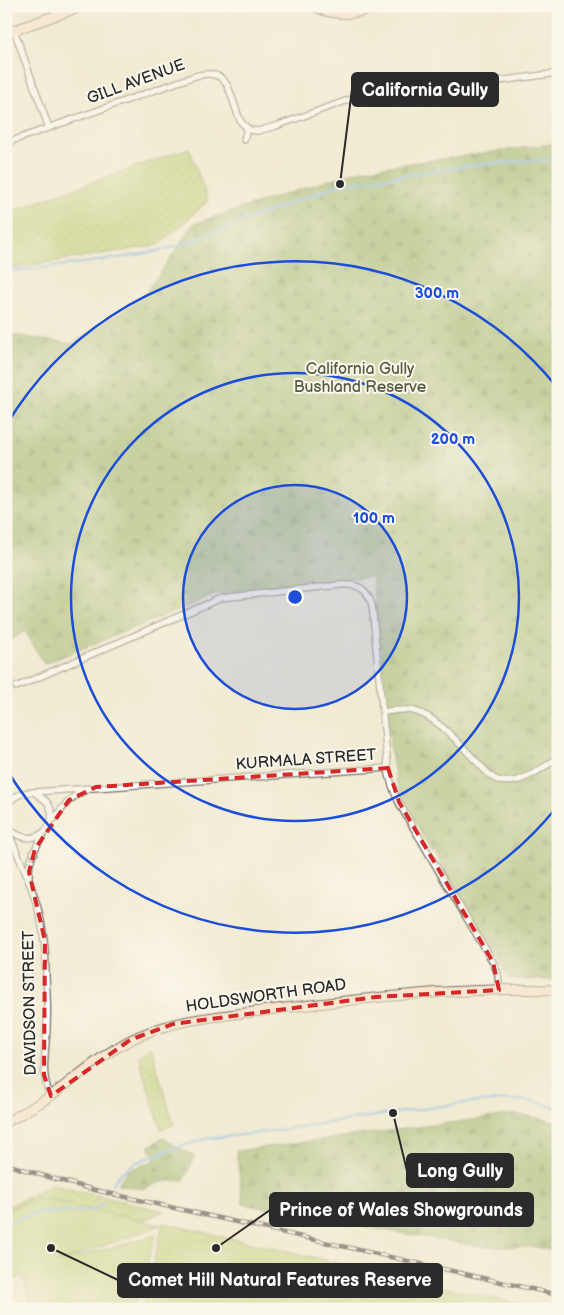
<svg xmlns="http://www.w3.org/2000/svg" width="564" height="1315" font-family="'Balsamiq Sans',sans-serif">
<style>
.grass{fill:url(#grass-dots);stroke:#737d4e}
.forest{fill:url(#forest-firs);stroke:#606e48}
.park{fill:#bbcf72;stroke:#737d4e}
.lines{fill:none;stroke-linecap:round;stroke-linejoin:round}
.stream{stroke:#77b4ea;stroke-width:2.5}
.street-casing{stroke:#716e66;stroke-width:8}
.secondary-casing{stroke:#716e66;stroke-width:11}
.street{stroke:#fff;stroke-width:5.5}
.secondary{stroke:#fce5cf;stroke-width:9}
.rail-casing{stroke:#2b2b2b;stroke-width:4.5}
.rail{stroke:#fbf7ec;stroke-width:2.5;stroke-dasharray:8;stroke-linecap:butt}
.oneway{stroke:#a0a0a0}
.marked{fill:none;stroke:#d62828;stroke-width:4;stroke-dasharray:10 6;stroke-linejoin:round}
.ring{fill:none;stroke:#1d4ed8;stroke-width:2.5}
.labels{text-anchor:middle;dominant-baseline:central;stroke-width:4;stroke-linejoin:round;paint-order:stroke}
.street-label{font-size:16px;fill:#2b2b2b;stroke:#fbf7ec}
.park-label{font-size:16px;fill:#565c40;stroke:#fbf7ec}
.centre{fill:#1d4ed8;stroke:#fbf7ec;stroke-width:2.5}
.ring-label{font-size:15px;text-anchor:middle;font-weight:bold;fill:#1d4ed8;stroke:#fbf7ec;stroke-width:4;stroke-linejoin:round;paint-order:stroke}
.leader{fill:none;stroke:#2b2b2b;stroke-width:2}
.callout-dot{fill:#2b2b2b;stroke:#fbf7ec;stroke-width:2}
.callout{fill:#2b2b2b;stroke:#2b2b2b;stroke-width:2}
.callout-label{font-size:18px;text-anchor:middle;font-weight:bold;fill:#fff}
</style>
<defs>
<pattern id="grass-dots" width="8" height="8" patternUnits="userSpaceOnUse" patternTransform="scale(1.25)"><rect width="8" height="8" fill="#bbcf72"/><path d="M2 2h.1M6 6h.1" fill="none" stroke="#a1b263" stroke-width="1.8" stroke-linecap="round"/></pattern>
<pattern id="forest-firs" width="22" height="20" patternUnits="userSpaceOnUse" patternTransform="scale(1.25)"><rect width="22" height="20" fill="#94b264"/><path d="M5 1l3.5 6h-7zM16 11l3.5 6h-7z" fill="#799153"/></pattern>
</defs>
<rect width="100%" height="100%" fill="#fbf7ec"/>
<filter id="ink" filterUnits="userSpaceOnUse"><feTurbulence type="fractalNoise" baseFrequency=".02" numOctaves="2"/><feDisplacementMap in="SourceGraphic" scale="10" xChannelSelector="R" yChannelSelector="G"/><feConvolveMatrix kernelMatrix="1 2 1 2 8 2 1 2 1" color-interpolation-filters="sRGB"/></filter>
<filter id="wash" filterUnits="userSpaceOnUse"><feTurbulence type="fractalNoise" baseFrequency=".0096" numOctaves="4" result="noise"/><feDisplacementMap in="SourceGraphic" scale="20" xChannelSelector="R" yChannelSelector="G"/><feGaussianBlur stdDeviation="1.12" result="paint"/><feColorMatrix in="noise" values="0 0 0 0 0 0 0 0 0 0 0 0 0 0 0 0 0 1.4 0 .05"/><feComposite in="paint" operator="in"/></filter>
<g filter="url(#wash)">
<rect width="100%" height="100%" fill="#f2ebd3"/>
<g class="grass">
<polygon points="189,148 208,201 159,245 6,269 6,213"/>
<polygon points="150,1046 174,1125 161,1129 138,1056"/>
<polygon points="53,1185 164,1211 146,1219 121,1227 6,1218 6,1207"/>
</g>
<g class="forest">
<path d="M558 143V980L509 979 507 977 498 957 434 851H431L403 800C389 766 389 727 385 691 382 652 377 614 372 576L218 594 44 664 25 631 6 643V334L72 344 142 298 175 252 193 224 360 170Z"/>
<polygon points="516,1114 558,1122 558,1252 535,1247 484,1247 376,1229 243,1204 236,1151"/>
<polygon points="163,1138 195,1157 184,1180 160,1182 144,1189 117,1185 127,1171 155,1160 149,1146"/>
</g>
<g class="park">
<polygon points="37,1197 161,1225 56,1263 156,1235 133,1309 34,1309 22,1276 6,1284 6,1211"/>
<polygon points="163,1223 540,1309 142,1309"/>
</g>
<g class="lines">
<g class="stream">
<path d="M6 272C65 265 125 260 182 245L340 184 483 164 558 159"/>
<polyline points="112,1184 121,1173 135,1163 165,1151 205,1139 251,1134 464,1103 511,1100 533,1101 558,1108"/>
<polyline points="6,1224 20,1217 38,1213 88,1211 98,1208 103,1203"/>
</g>
</g>
</g>
<g filter="url(#ink)">
<g class="lines">
<g class="street-casing">
<g id="street">
<polyline points="14,30 49,128"/>
<polyline points="244,140 247,128"/>
<path d="M6 143 192 77C232 64 228 95 241 122L244 125 250 130 258 131 276 126 365 94 468 85 558 73"/>
<polyline points="6,654 8,653"/>
<path d="M16 687 221 598 340 585C358 584 366 587 372 605L388 768C392 796 407 817 421 840 444 881 469 921 493 962L498 974 499 990"/>
<path d="M383 712C393 711 404 708 414 711 437 716 462 747 478 763 484 769 489 775 495 779 501 782 508 782 514 781 526 780 547 765 558 758"/>
<polyline points="34,792 388,768"/>
<path d="M6 809C11 796 21 792 34 792 38 795 43 798 47 802 63 824 34 853 8 828"/>
<path d="M51 822C62 809 70 796 86 790"/>
<path d="M6 827C19 858 34 888 41 921 45 940 46 959 46 978 47 993 48 1009 47 1024 47 1046 39 1077 51 1096"/>
<path d="M29 876C28 860 36 848 43 834"/>
</g>
</g>
<g class="secondary-casing">
<g id="secondary">
<path d="M313 6C336 17 354 15 378 6"/>
<polyline points="6,33 83,6"/>
<path d="M6 1122C22 1114 37 1105 52 1095 80 1075 107 1050 139 1036 179 1018 225 1016 268 1010 365 998 459 987 558 990"/>
</g>
</g>
<use href="#street" class="street"/>
<use href="#secondary" class="secondary"/>
<g class="rail-casing">
<polyline id="rail" points="6,1164 41,1175 95,1190 558,1295"/>
</g>
<use href="#rail" class="rail"/>
</g>
<defs><path id="oneway-chevron" d="M-2-3.5L2.5 0L-2 3.5" fill="none" stroke-width="1.6" stroke-linecap="round" stroke-linejoin="round" transform="scale(1.25)"/></defs>
<use class="oneway" href="#oneway-chevron" transform="translate(33 855) rotate(111)"/>
</g>
<path d="M0 0H564V1315H0ZM388 768 399 802 493 962 499 990 376 997 173 1024 130 1040 51 1096 44 1075 45 941 29 872 35 849 69 800 96 787Z" fill="#f2ebd3" fill-opacity=".55" fill-rule="evenodd"/>
<path class="marked" d="M388 768 399 802 493 962 499 990 376 997 173 1024 130 1040 51 1096 44 1075 45 941 29 872 35 849 69 800 96 787Z"/>
<circle cx="295" cy="597" r="112" fill="#1d4ed8" fill-opacity=".12"/>
<g class="ring">
<circle cx="295" cy="597" r="112"/>
<circle cx="295" cy="597" r="224"/>
<path d="M556 808A336 336 0 0 1 7 770M7 424A336 336 0 0 1 556 386"/>
</g>
<g class="labels">
<g class="street-label">
<text transform="translate(136 82) rotate(-20)">GILL AVENUE</text>
<text transform="translate(306 760) rotate(-4)">KURMALA STREET</text>
<text transform="translate(266 996) rotate(-8)">HOLDSWORTH ROAD</text>
<text transform="translate(30 1003) rotate(-91)">DAVIDSON STREET</text>
</g>
<g class="park-label">
<text x="360" y="369">California Gully<tspan x="360" dy="18">Bushland Reserve</tspan></text>
</g>
</g>
<circle cx="295" cy="597" r="8" class="centre"/>
<g class="ring-label">
<text x="437" y="298">300 m</text>
<text x="453" y="444">200 m</text>
<text x="374" y="523">100 m</text>
</g>
<path class="leader" d="M340 184L352 89M393 1113L407 1171M216 1248L270 1210M51 1248L118 1280"/>
<g class="callout-dot">
<circle cx="340" cy="184" r="5"/>
<circle cx="393" cy="1113" r="5"/>
<circle cx="216" cy="1248" r="5"/>
<circle cx="51" cy="1248" r="5"/>
</g>
<g class="callout">
<rect x="352" y="73" width="146" height="33" rx="5"/>
<rect x="407" y="1154" width="106" height="33" rx="5"/>
<rect x="270" y="1193" width="263" height="33" rx="5"/>
<rect x="118" y="1264" width="324" height="33" rx="5"/>
</g>
<g class="callout-label">
<text x="425" y="96">California Gully</text>
<text x="460" y="1177">Long Gully</text>
<text x="401" y="1216">Prince of Wales Showgrounds</text>
<text x="280" y="1286">Comet Hill Natural Features Reserve</text>
</g>
<rect width="564" height="1315" fill="none" stroke="#fbf7ec" stroke-width="25"/>
</svg>
